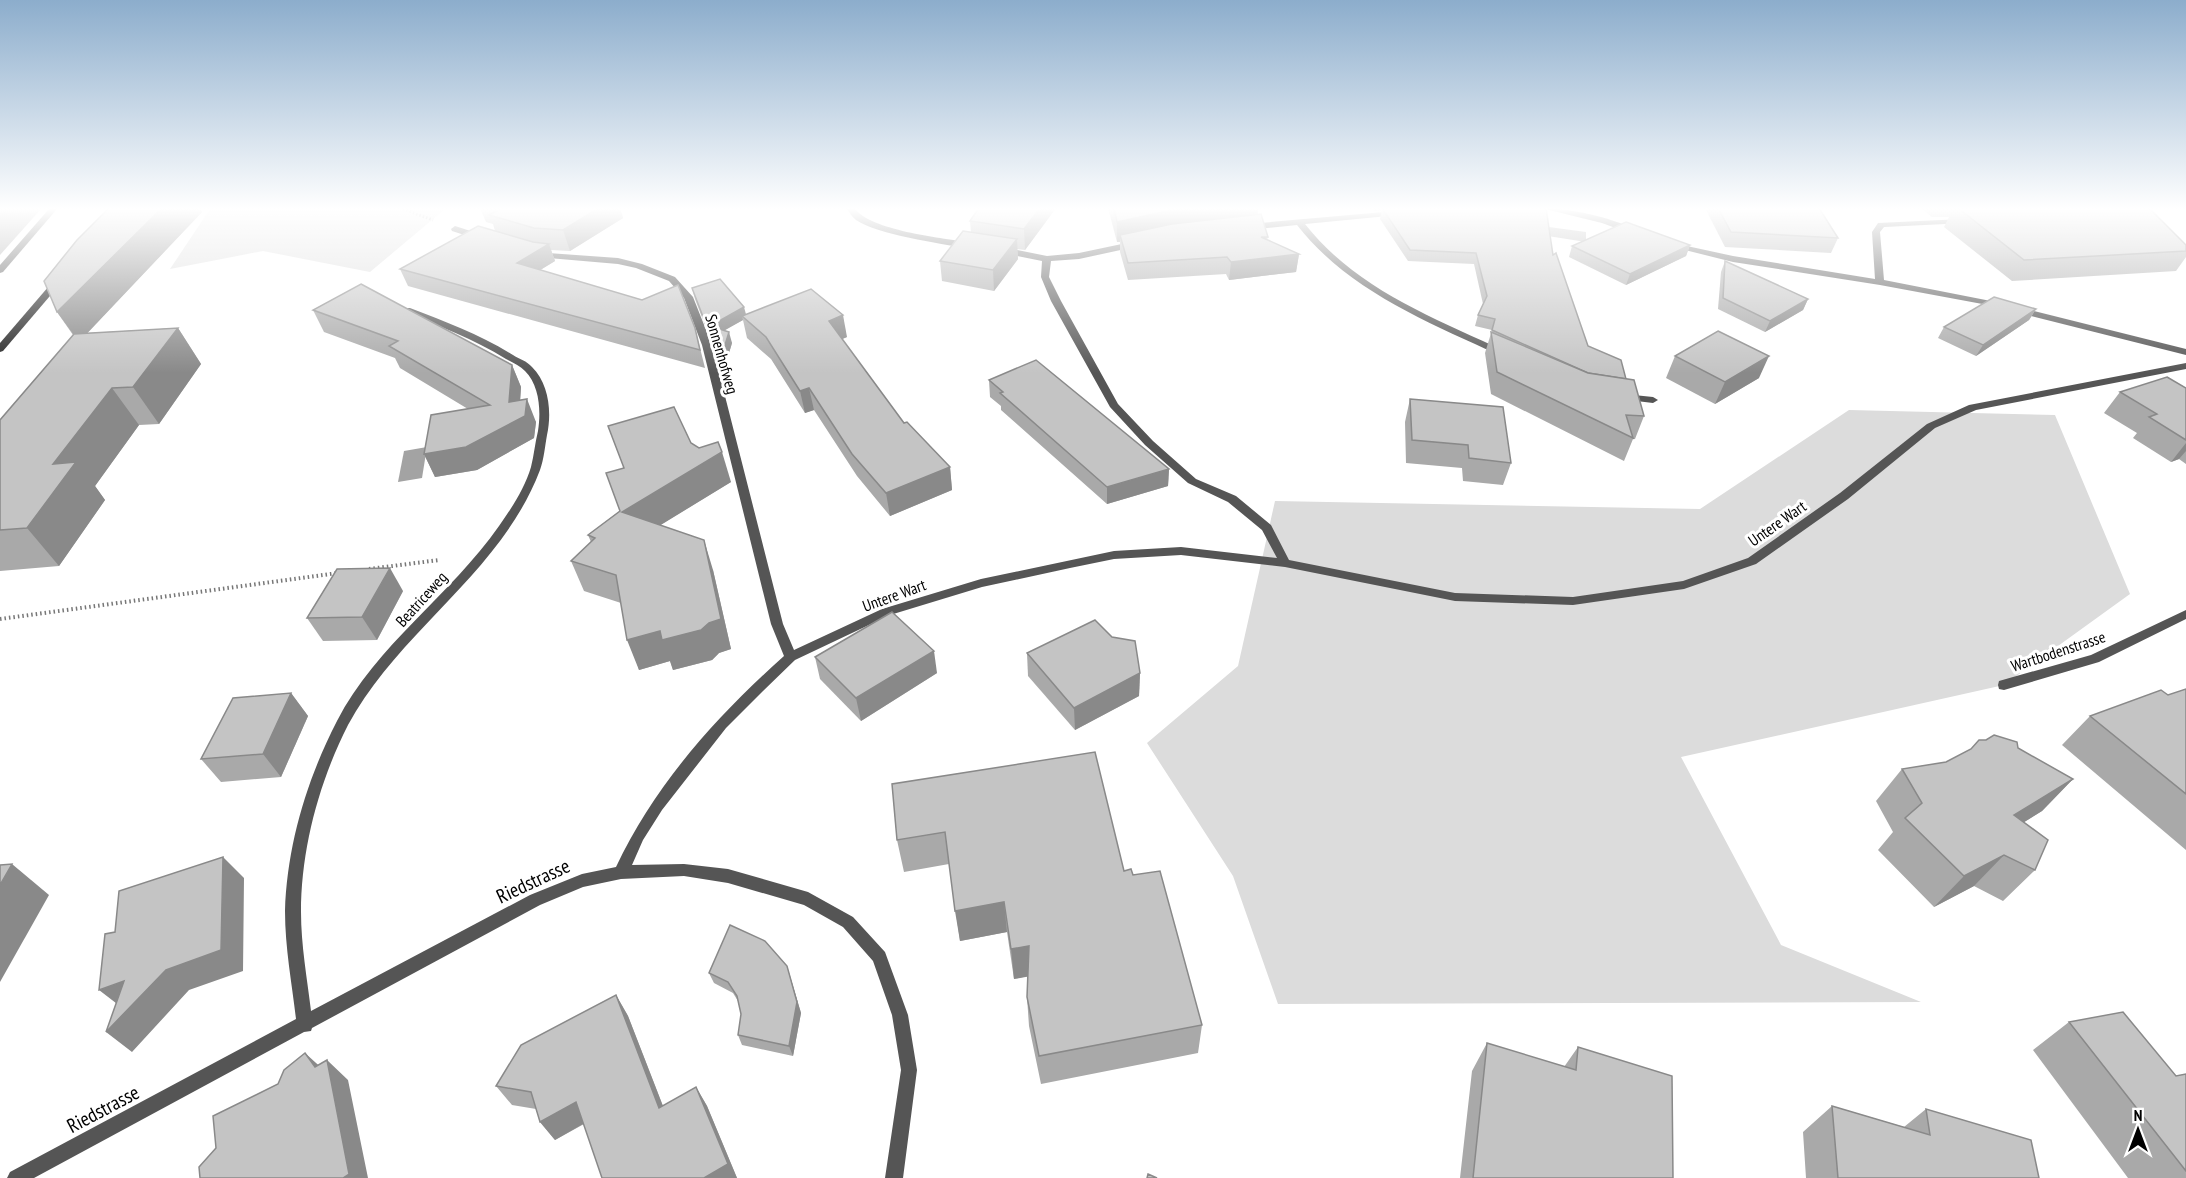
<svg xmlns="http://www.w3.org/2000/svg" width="2186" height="1178" font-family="'PT Sans Narrow',sans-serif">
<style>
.green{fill:#dcdcdc}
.water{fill:#a3a3a3}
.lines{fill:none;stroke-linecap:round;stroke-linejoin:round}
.path-far1{stroke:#777;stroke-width:3;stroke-dasharray:1.5 2;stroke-linecap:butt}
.path{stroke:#777;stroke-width:4;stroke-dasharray:1.5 3;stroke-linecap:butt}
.pedestrian{fill:#555;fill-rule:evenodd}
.minor{fill:#555;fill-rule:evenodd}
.secondary{fill:#222;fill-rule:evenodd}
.wall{fill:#a9a9a9}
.shaded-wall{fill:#898989}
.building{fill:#c4c4c4;stroke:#898989;stroke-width:1.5}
.labels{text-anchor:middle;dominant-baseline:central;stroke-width:6;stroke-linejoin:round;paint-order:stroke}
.street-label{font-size:16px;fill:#000;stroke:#fff}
.near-street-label{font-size:20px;fill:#000;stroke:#fff}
</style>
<rect width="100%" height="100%" fill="#fff"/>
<g class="green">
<polygon points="210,209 445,209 370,272 263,251 170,269"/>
<polygon points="1849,410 2055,415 2130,594 2004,685 1681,757 1781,945 1921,1002 1278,1004 1233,876 1147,743 1238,666 1275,501 1700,509"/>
</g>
<g class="water">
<polygon points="0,209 41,209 0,255"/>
<polygon points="1549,227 1586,232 1586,242 1548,236"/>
<polygon points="427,447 422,478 398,482 404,451"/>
</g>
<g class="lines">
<polyline class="path-far1" points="403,209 433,220"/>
<g class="path">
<polyline points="369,569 439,560"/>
<polyline points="0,619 338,573"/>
</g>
<polygon class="pedestrian" points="49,209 57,209 3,272 0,273 0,265"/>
<g class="minor">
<path d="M847 209H855C871 230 940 238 967 242L971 245 967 248C941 244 876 234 856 220 852 217 850 213 847 209Z"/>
<path d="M1545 209C1566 207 1619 219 1636 231L1632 234 1602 223Z"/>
<path d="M1395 211 1399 213 1398 215 1305 224C1355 288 1433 318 1505 351V355H1499C1425 321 1348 290 1297 225L1248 230 1244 227 1248 224Z"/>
<polygon points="1962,219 1966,221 1965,223 1884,227 1880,232 1884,280 2001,303 2004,304 2004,308 1880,285 1733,262 1669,246 1673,243 1733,256 1875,279 1872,232 1878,223"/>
<polygon points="455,226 483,235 484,237 480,240 452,231 451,229"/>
<path d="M1136 241 1140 244 1139 246 1079 259 1051 261 1049 277 1061 301 1118 404 1153 441 1196 479 1236 496 1271 525 1289 560 1455 593 1573 597 1683 581 1748 558 1840 493 1927 424 1969 405 2186 363V369L1976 410 1935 428 1848 499 1756 564 1684 589 1573 605 1455 601 1285 567 1181 555 1114 559 1070 568 982 587 890 615 795 660 763 691 726 728 662 810 643 840 632 865 684 864 728 869 808 892 853 917 885 952 908 1015 917 1070 903 1178H885L901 1070 892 1015 873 961 843 927 804 905 728 883 684 876 621 879 583 887 540 905 312 1028 311 1031 304 1032 34 1178H7L10 1172 296 1019C292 984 285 948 285 911 287 845 307 779 337 721 376 645 451 595 499 526 511 509 525 488 531 467 534 455 535 443 538 431 541 412 540 386 525 371 520 366 513 363 506 359 474 339 439 326 404 312V308H410C446 322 481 335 513 355 519 359 527 361 532 367 549 384 552 412 547 435 545 446 544 459 540 470 501 573 399 630 348 725 319 782 301 849 301 912 301 945 307 978 311 1011L530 895 582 874 616 867C655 784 717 716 784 656L771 624 702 345 684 298 669 281 636 268 618 264 537 257 533 254 534 252 618 258 642 264 675 277 693 297 712 345 783 624 794 650 882 609 981 579 1114 551 1181 547 1277 558 1262 530 1228 502 1188 483 1145 445 1110 407 1051 301 1041 277 1042 261 1002 253 998 250 1002 247 1047 256 1079 253Z"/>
<polygon points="2018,307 2186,349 2186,355 2015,312 2013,310"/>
<polygon points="1624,394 1653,397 1658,400 1653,403 1620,399 1620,395"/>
<polygon points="2186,610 2186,619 2099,662 2004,690 1999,689 1998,685 1999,681 2091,655"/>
</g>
<polygon class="secondary" points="58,278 61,279 61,283 3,351 0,352 0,343 55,279"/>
</g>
<g class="wall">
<polygon points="109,208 200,208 202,212 87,333 178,328 201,364 159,424 139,425 95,486 105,500 59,566 0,571 0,420 73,335 57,312"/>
<polygon points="480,208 620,208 623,218 570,251 551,250 555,261 540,270 695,328 705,368 408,286 400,269 495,231 493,224 486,222"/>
<polygon points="1056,208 1025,250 1017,249 1018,259 994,291 942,281 940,261 971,232 970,221"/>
<polygon points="1108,208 1258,208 1257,214 1268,237 1267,240 1299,254 1296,272 1229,280 1226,274 1128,280 1120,252 1120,242 1117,242"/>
<polygon points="1373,208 1546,208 1553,255 1588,346 1626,379 1644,416 1635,439 1633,439 1624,461 1491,394 1485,353 1492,330 1475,326 1478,315 1483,304 1474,264 1408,261 1380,219 1382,210 1374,211"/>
<polygon points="1705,208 1819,208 1838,238 1831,253 1725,247"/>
<polygon points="1921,208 2149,208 2186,245 2186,257 2176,271 2012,281 1944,227 1949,217 1932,217"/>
<polygon points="1690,245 1686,256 1626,285 1569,257 1572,246"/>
<polygon points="1725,261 1808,299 1803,310 1765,332 1718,309 1721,272"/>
<polygon points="692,288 746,314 847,337 842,339 904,423 950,467 952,490 890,516 857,476 814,410 805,413 771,359 747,338 743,320 724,330 732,343 723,373 695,299"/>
<polygon points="2036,309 2029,320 1976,356 1938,338 1944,327"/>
<polygon points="313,310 512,365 521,387 520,400 536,422 534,438 477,470 435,477 424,454 468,409 400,368 395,358 324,332"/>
<polygon points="1675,356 1759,378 1715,404 1666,378"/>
<polygon points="989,380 1169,469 1168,486 1107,504 1001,410 1001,406 990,397"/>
<polygon points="2186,388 2186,464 2179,459 2171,462 2133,438 2137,433 2104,413 2120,392"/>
<polygon points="1410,399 1511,463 1503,485 1463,481 1462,468 1406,463 1405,422"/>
<polygon points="608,426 691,443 731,482 660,525 713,570 731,649 719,653 712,660 673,670 670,661 639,670 621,603 584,591 571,561 591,542 588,535 620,511 624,468"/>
<polygon points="403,591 377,640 323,641 307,618"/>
<polygon points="1027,653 1140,673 1139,696 1075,730 1028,676"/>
<polygon points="815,657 937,673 861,721 820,679"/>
<polygon points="2186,689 2186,850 2062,745 2090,716 2168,695"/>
<polygon points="291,693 308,716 281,777 221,782 201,759"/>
<polygon points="2018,748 2073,779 2042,811 2024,822 2035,870 2003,901 1974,886 1934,907 1878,850 1893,832 1876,801 1902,769 1946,762"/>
<polygon points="892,784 1124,871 1133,875 1202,1025 1198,1053 1041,1084 1029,1026 1027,997 1028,976 1014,979 1007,932 960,941 949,864 904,872 897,840"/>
<polygon points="787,966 801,1013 793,1056 742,1045 738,1035 741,1014 738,1001 733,993 714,983 709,973"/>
<polygon points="616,995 628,1016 663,1106 696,1087 707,1106 737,1178 602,1178 584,1124 555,1140 540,1122 536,1109 512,1105 496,1086"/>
<polygon points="2069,1022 2176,1076 2186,1074 2186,1178 2128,1178 2033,1050"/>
<polygon points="1487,1043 1564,1067 1578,1047 1673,1178 1460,1178 1472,1071"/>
<polygon points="1832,1106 1904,1127 1926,1109 2039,1178 1806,1178 1803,1132"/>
</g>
<g class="shaded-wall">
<polygon points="162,208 200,208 202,212 79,342 57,312"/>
<polygon points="599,208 620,208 623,218 570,251 563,230"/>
<polygon points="1040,208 1056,208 1025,250 1024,229"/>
<polygon points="1186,208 1258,208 1257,221 1120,235 1120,242 1117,242 1117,222 1172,210"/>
<polygon points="1017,239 1018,259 994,291 993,270"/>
<polygon points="549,244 555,261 524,280 517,263"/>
<polygon points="1690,245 1686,256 1626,285 1630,274"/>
<polygon points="1299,254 1296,272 1229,280 1231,262"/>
<polygon points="1808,299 1803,310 1765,332 1770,321"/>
<polygon points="744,307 747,318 742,316 743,320 713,337 710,326"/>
<polygon points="2036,309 2029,320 1976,356 1983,345"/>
<polygon points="843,315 847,337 833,343 829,321"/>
<polygon points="178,328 201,364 159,424 133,387"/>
<polygon points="729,332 732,343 723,373 720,361"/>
<polygon points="1769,356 1759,378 1715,404 1725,382"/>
<polygon points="512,365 521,387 519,419 527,399 536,422 534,438 477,470 435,477 424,454 509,402"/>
<polygon points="112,388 139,425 95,486 105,500 59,566 27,528 53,464"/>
<polygon points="809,388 814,410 805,413 800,391"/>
<polygon points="2186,443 2186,451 2179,459 2171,462"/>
<polygon points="722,452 731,482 633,542 622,512"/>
<polygon points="950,467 952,490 890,516 886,493"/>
<polygon points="1169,469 1168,486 1107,504 1107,487"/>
<polygon points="704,540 713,570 731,649 719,653 712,660 673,670 670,661 639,670 627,640"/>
<polygon points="390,568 403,591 377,640 362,617"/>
<polygon points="934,651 937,673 861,721 856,698"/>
<polygon points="1140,673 1139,696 1075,730 1074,708"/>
<polygon points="291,693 308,716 281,777 263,754"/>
<polygon points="2073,779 2042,811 1984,847 2014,815"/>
<polygon points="2004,855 1974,886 1934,907 1964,876"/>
<polygon points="223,857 244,878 243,971 189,990 132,1052 106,1032 125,1010 99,990 124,981"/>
<polygon points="12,864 49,895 0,982 0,885"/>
<polygon points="1004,902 1007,932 960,941 955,911"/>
<polygon points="1029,946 1031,976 1014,979 1011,949"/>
<polygon points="787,966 801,1013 793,1056 789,1046"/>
<polygon points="616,995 628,1016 671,1127 659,1108"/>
<polygon points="305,1053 326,1072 327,1060 348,1080 368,1178 343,1178 315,1067"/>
<polygon points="696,1087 707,1106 737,1178 704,1178"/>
<polygon points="576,1102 590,1120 555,1140 540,1122"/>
</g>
<g class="building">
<polygon points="109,208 162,208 57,312 44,281 77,240"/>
<polygon points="979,208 1040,208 1024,229 970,221"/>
<polygon points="1114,208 1186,208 1172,210 1117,222"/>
<polygon points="1382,208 1546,208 1553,255 1556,253 1588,346 1621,360 1626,379 1588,373 1492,330 1495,319 1478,315 1487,296 1476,253 1410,250"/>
<polygon points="1718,208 1819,208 1838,238 1731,232"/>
<polygon points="1958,208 2149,208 2186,245 2186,251 2024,260"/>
<polygon points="501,209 501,208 599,208 563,230 534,228 489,215"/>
<polygon points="1261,214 1268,237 1261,237 1299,254 1231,262 1227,257 1128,263 1120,235 1172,224"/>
<polygon points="1626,222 1690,245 1630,274 1572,246"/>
<polygon points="478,226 533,242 549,244 517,263 642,300 678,285 695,328 700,350 400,269"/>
<polygon points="963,231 1017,239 993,270 940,261"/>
<polygon points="1725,261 1808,299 1770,321 1723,298"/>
<polygon points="720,279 744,307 710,326 729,332 720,361 692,288"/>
<polygon points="361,284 512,365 509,402 527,399 525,416 466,447 424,454 431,415 490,405 389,346 398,341 313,310"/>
<polygon points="811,289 843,315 829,321 904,423 907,422 950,467 886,493 852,454 809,388 800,391 766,337 742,316"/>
<polygon points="1994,297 2036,309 1983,345 1944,327"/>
<polygon points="178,328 133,387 112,388 53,464 76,462 27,528 0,530 0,420 74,334"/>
<polygon points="1718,331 1769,356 1725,382 1675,356"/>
<polygon points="1491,332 1588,373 1634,380 1644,416 1626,415 1633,438 1497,372"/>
<polygon points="1036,360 1169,469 1107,487 1000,393 1003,392 989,380"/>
<polygon points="2167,377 2186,388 2186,440 2149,417 2157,414 2120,392"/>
<polygon points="1410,399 1503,407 1511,463 1469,458 1468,445 1412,440"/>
<polygon points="674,407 691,443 699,448 718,442 722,452 622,512 704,540 721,619 709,623 701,630 662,640 660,631 627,640 616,575 571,561 595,538 588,535 620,511 606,473 624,468 608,426"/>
<polygon points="390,568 362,617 307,618 337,569"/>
<polygon points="892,612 934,651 856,698 815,657"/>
<polygon points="1095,620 1112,637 1135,641 1140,673 1074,708 1027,653"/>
<polygon points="2186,689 2186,794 2090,716 2161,690 2168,695"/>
<polygon points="291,693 263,754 201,759 233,698"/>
<polygon points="1994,735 2017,742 2018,748 2073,779 2014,815 2048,840 2035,870 2004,855 1964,876 1905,818 1922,803 1902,769 1946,762 1971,749 1979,740 1986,740"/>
<polygon points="1095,752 1124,871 1131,869 1133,875 1160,871 1202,1025 1039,1056 1027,997 1029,946 1011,949 1004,902 955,911 945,832 897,840 892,784"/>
<polygon points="223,857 221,950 166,970 106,1032 124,981 99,990 105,934 115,932 119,891"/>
<polygon points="12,864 0,885 0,865"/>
<polygon points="730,925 765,941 787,966 797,1002 789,1046 738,1035 741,1014 737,996 728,982 709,973"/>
<polygon points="616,995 659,1108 696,1087 728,1164 704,1178 602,1178 576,1102 540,1122 531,1092 496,1086 521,1045"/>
<polygon points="2123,1012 2176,1076 2186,1074 2186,1171 2069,1022"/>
<polygon points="1487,1043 1576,1070 1578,1047 1672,1076 1673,1178 1473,1178"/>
<polygon points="305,1053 315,1067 327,1060 349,1174 343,1178 200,1178 199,1167 216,1148 213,1116 278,1084 284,1070"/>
<polygon points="1832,1106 1930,1135 1926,1109 2031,1140 2039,1178 1838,1178"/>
<polygon points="1148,1174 1157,1178 1147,1178"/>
</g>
<linearGradient id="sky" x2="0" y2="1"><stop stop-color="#8cadcc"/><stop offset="0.56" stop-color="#fff"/><stop offset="1" stop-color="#fff" stop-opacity="0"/></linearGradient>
<rect width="2186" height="373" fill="url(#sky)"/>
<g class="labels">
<g class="street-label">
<text transform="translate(722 354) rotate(74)">Sonnenhofweg</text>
<text transform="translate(1777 523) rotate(-35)">Untere Wart</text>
<text transform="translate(894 595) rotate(-20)">Untere Wart</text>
<text transform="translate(421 599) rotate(-48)">Beatriceweg</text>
<text transform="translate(2058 651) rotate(-18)">Wartbodenstrasse</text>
</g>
<g class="near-street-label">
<text transform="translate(533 881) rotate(-25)">Riedstrasse</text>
<text transform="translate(103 1109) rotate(-28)">Riedstrasse</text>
</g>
</g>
<g transform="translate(2138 1130)" stroke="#ffffff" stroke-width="4.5" paint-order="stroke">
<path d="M0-4.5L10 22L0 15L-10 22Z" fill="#000000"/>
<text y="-9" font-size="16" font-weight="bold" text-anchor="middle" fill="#000000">N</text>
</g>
</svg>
